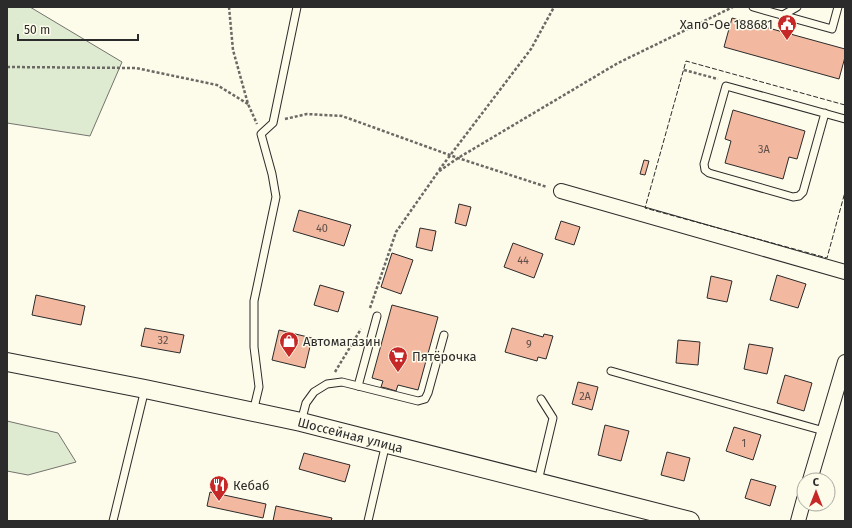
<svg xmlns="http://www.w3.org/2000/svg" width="852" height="528" font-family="'Fira Sans',sans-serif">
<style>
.green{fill:#deebd1;stroke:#74746e}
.building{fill:#f2b8a0;stroke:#2b2b2b}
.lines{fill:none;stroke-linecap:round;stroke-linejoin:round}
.service-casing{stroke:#2b2b2b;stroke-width:9}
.minor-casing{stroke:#2b2b2b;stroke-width:16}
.tertiary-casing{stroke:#2b2b2b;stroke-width:20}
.path{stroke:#6a6964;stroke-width:2.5;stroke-dasharray:3 2;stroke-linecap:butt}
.service{stroke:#fdfbea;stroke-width:7}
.minor{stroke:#fdfbea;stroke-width:14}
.tertiary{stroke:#fdfbea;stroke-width:18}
.fence{stroke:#2b2b2b;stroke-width:1;stroke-dasharray:5 2;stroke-linecap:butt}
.labels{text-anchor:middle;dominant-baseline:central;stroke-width:3;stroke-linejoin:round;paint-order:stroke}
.number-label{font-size:11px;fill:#5d4e48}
.poi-label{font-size:13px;fill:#2b2b2b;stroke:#fdfbea;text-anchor:start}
.street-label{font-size:13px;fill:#2b2b2b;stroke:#fdfbea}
</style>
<rect width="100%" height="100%" fill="#fdfbea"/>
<g class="green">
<polygon points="7,7 30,7 122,62 90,136 7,123"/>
<polygon points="7,421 58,433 76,462 28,475 7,471"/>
</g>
<g class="building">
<polygon points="732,18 845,49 845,57 839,79 724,47"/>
<polygon points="733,110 805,131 797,159 789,157 783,179 725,163 731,141 725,139"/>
<polygon points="644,160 649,161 645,175 640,174"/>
<polygon points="459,204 471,207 466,226 455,223"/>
<polygon points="299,210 351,225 344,246 293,231"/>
<polygon points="561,221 580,227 574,245 555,239"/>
<polygon points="420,228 436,231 432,251 416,247"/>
<polygon points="513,243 543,254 534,278 504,267"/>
<polygon points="392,253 413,260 401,294 381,287"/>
<polygon points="777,275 806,284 798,308 770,300"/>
<polygon points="711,276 732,281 727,302 707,298"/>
<polygon points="320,285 344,292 338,312 314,305"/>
<polygon points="36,295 85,306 81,325 32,315"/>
<polygon points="392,305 438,317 418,390 398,385 396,391 386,388 381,387 383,381 372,378"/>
<polygon points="145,328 184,335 180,353 141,346"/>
<polygon points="512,328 543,337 544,334 553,336 546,359 538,357 537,361 505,352"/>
<polygon points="279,330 312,338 305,368 272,360"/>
<polygon points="678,340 700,342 698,365 676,363"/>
<polygon points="749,344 773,348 767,374 744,369"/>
<polygon points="785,375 812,383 804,411 777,403"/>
<polygon points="578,382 598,387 592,410 572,404"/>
<polygon points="605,425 629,431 621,461 598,455"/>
<polygon points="734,427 761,435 753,460 726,451"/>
<polygon points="667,452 690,458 684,481 661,475"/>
<polygon points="304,453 350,465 345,482 299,469"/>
<polygon points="751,479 776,486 770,506 745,498"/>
<polygon points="210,492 266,504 263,518 207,506"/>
<polygon points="276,506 332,518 331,521 273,521"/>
</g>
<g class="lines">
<g class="service-casing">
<g id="service">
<polyline points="753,7 832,29 838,7"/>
<polyline points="783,15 797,7"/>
<polyline points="825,113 803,192 799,196 793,197 709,173 705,170 704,164 726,86 845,119"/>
<polyline points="611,371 824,431"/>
<polyline points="358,386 377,316"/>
<polyline points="253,412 259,387 254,347 254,301 276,197 272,174 261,134 273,123 297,7"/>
<polyline points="301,422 306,403 314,392 327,384 342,382 418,401 425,399 428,393 444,335"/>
<polyline points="538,481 553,418 541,399"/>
<polyline points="113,521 145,389"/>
<polyline points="368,521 386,443"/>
</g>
</g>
<g class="minor-casing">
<g id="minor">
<polyline points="561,191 845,272"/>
<polyline points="810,480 845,362"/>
<polyline points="798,521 804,499"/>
</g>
</g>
<g class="tertiary-casing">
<g id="tertiary">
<path id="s1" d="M7 362 145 389 301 422 690 521"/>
</g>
</g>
<g class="path">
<polyline points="229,7 233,50 248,104 257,124"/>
<polyline points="7,67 136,68 217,85 248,104"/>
<polyline points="684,70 718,79"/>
<polyline points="285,119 307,114 342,116 458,158 547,187"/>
<polyline points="439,170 531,49 554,7"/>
<polyline points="370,308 396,232 438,172 458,158 618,63 733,7"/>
<polyline points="335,372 361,329"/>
</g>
<use href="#service" class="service"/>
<use href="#minor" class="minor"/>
<use href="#tertiary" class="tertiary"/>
<polyline class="fence" points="845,105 686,61 645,208 827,258 845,192"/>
</g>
<defs>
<g id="civic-pin" transform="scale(1)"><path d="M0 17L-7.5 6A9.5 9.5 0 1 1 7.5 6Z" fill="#c62828" stroke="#fdfbea"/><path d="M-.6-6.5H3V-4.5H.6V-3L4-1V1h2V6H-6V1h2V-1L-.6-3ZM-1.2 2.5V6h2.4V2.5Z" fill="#fff"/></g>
<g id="shop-pin" transform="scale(1)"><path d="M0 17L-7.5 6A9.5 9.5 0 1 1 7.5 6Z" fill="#c62828" stroke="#fdfbea"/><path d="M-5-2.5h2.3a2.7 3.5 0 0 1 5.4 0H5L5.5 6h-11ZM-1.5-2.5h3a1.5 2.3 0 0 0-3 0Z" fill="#fff"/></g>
<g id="supermarket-pin" transform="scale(1)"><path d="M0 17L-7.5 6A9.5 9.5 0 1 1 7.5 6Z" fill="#c62828" stroke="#fdfbea"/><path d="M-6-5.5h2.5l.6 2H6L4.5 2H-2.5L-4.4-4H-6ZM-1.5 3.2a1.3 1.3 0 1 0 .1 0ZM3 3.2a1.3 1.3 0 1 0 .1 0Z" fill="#fff"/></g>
<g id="restaurant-pin" transform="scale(1)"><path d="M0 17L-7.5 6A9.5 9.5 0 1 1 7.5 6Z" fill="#c62828" stroke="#fdfbea"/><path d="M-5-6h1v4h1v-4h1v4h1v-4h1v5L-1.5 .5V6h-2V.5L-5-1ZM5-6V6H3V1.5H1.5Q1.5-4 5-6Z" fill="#fff"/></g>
</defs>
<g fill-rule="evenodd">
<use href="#civic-pin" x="787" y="24"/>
<use href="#shop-pin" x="289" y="341"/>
<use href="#supermarket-pin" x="398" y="356"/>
<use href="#restaurant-pin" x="219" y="485"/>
</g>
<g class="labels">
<g class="number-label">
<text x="764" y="149">3А</text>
<text x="322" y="228">40</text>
<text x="523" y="260">44</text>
<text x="163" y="340">32</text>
<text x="529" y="344">9</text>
<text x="585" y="396">2А</text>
<text x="744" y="443">1</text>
</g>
<g class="poi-label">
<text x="773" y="24" text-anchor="end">Хапо-Ое 188681</text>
<text x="303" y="341">Автомагазин</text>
<text x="412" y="356">Пятёрочка</text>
<text x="233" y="485">Кебаб</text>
</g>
<g class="street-label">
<text stroke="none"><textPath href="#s1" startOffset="351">Шоссейная улица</textPath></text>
</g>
</g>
<rect width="852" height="528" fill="none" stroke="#2b2b2b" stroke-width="16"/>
<g transform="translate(816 492)"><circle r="19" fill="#fdfbea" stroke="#a9a89e"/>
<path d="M0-3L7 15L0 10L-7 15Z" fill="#c62828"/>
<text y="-6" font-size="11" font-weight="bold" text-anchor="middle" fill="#2b2b2b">С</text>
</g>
<path d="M18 34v6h120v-6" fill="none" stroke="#2b2b2b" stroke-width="2"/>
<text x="24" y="34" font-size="12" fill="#2b2b2b" stroke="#fdfbea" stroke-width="3" paint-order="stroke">50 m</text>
</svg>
